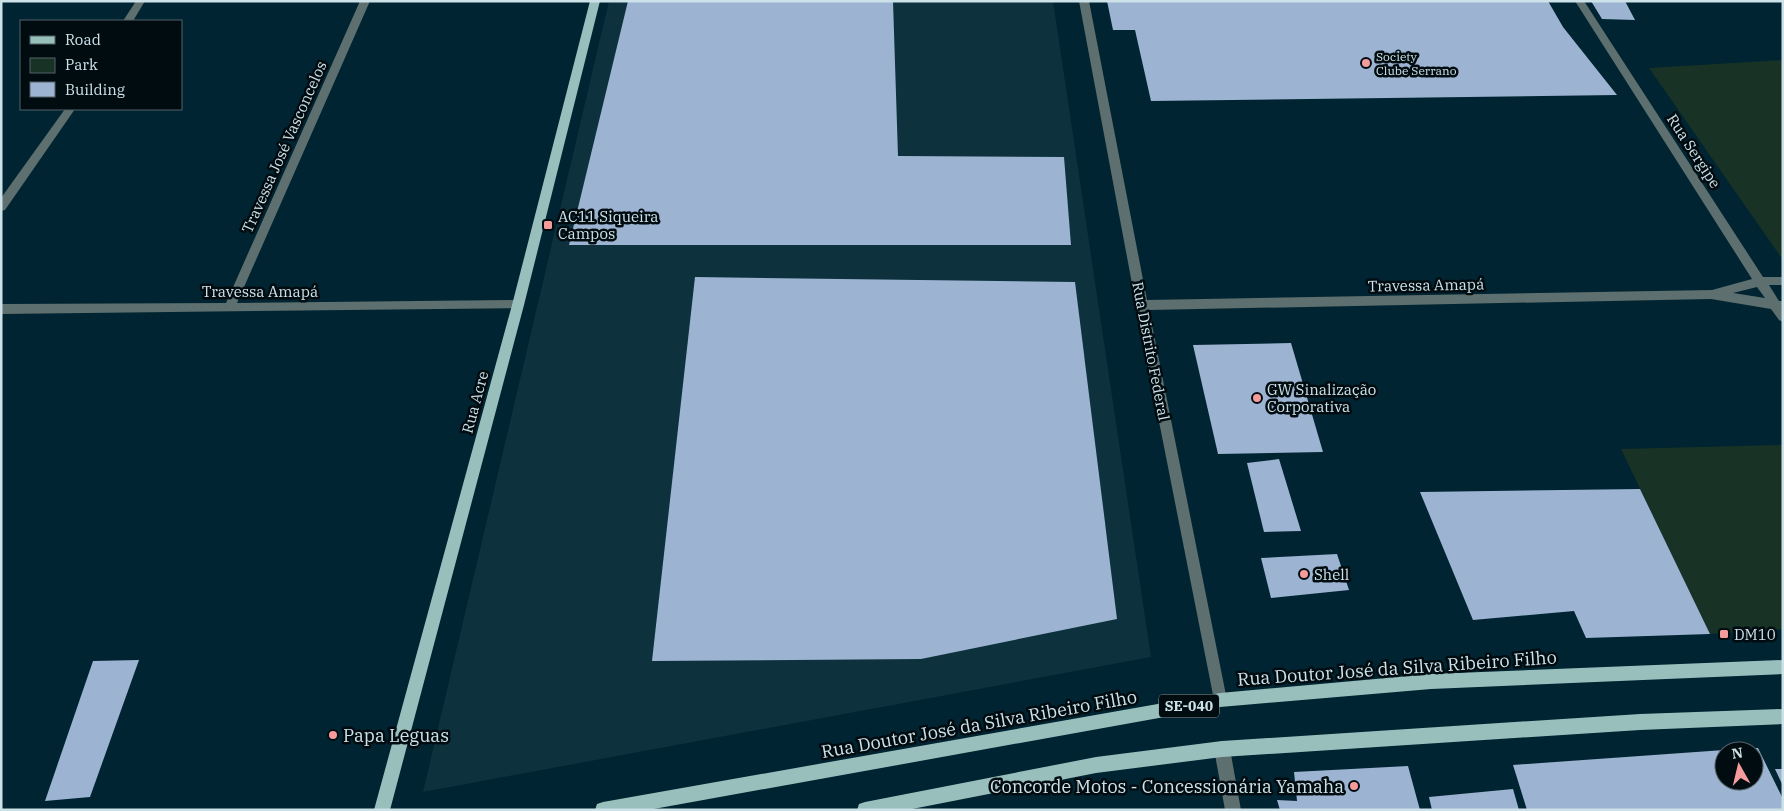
<svg xmlns="http://www.w3.org/2000/svg" width="1784" height="811" font-family="'IBM Plex Serif',serif">
<style>
.built{fill:#0d313d}
.green{fill:#193226}
.building{fill:#9cb3d2}
.lines{fill:none;stroke-linecap:round;stroke-linejoin:round}
.minor{fill:#5d6f6e;fill-rule:evenodd}
.major{fill:#99bfbd;fill-rule:evenodd}
.poi-dot{fill:#f59b9b;stroke:#010c11;stroke-width:2}
.labels{text-anchor:middle;dominant-baseline:central;stroke-width:5;stroke-linejoin:round;paint-order:stroke}
.far-poi-label{font-size:12px;fill:#cde1e9;stroke:#010c11;text-anchor:start}
.shield{fill:#010c11;stroke:#90a1a8;stroke-width:1}
.shield-label{font-size:14px;font-weight:bold;fill:#cde1e9}
.street-label{font-size:15px;fill:#cde1e9;stroke:#010c11}
.poi-label{font-size:15px;fill:#cde1e9;stroke:#010c11;text-anchor:start}
.near-street-label{font-size:18px;fill:#cde1e9;stroke:#010c11}
.near-poi-label{font-size:18px;fill:#cde1e9;stroke:#010c11;text-anchor:start}
</style>
<rect width="100%" height="100%" fill="#002431"/>
<polygon class="built" points="609,1 1053,1 1151,657 423,792"/>
<g class="green">
<polygon points="1783,60 1783,260 1649,68"/>
<polygon points="1783,445 1783,629 1710,634 1621,449"/>
</g>
<g class="building">
<polygon points="628,1 893,1 898,156 1064,157 1071,245 569,245"/>
<polygon points="1107,1 1548,1 1563,27 1617,95 1151,101 1135,30 1113,30"/>
<polygon points="1591,1 1625,1 1635,20 1602,19"/>
<polygon points="695,277 1075,282 1117,619 921,659 652,661"/>
<polygon points="1291,343 1323,452 1218,454 1193,345"/>
<polygon points="1279,459 1301,531 1264,532 1247,463"/>
<polygon points="1640,489 1710,634 1586,638 1574,611 1473,620 1420,492"/>
<polygon points="1337,554 1349,590 1271,598 1261,558"/>
<polygon points="139,660 90,797 45,801 93,661"/>
<polygon points="1758,748 1783,799 1783,810 1527,810 1513,765 1724,750 1724,781 1754,781 1754,751 1733,750"/>
<polygon points="1408,766 1420,810 1280,810 1277,800 1297,801 1294,772"/>
<polygon points="1775,769 1783,769 1783,786"/>
<polygon points="1513,789 1519,810 1432,810 1429,797"/>
</g>
<g class="lines">
<g class="minor">
<polygon points="136,1 145,1 133,21 123,21"/>
<polygon points="360,1 370,1 237,303 518,300 524,305 522,308 1,314 1,304 226,303"/>
<path d="M1079 1H1089L1147 300 1712 290 1752 279 1575 1H1584L1763 277H1783V285H1769L1779 301H1783V322L1779 320 1771 309 1711 299 1149 310 1227 700 1225 705 1220 707 1215 705 1136 305ZM1757 287 1765 298 1733 293Z"/>
<polygon points="65,109 75,109 5,210 1,211 1,198"/>
<polygon points="1222,741 1227,744 1230,749 1241,810 1225,810 1214,749 1217,744"/>
</g>
<g class="major">
<polygon points="590,1 600,1 524,305 390,810 374,810 512,305"/>
<polygon points="1783,660 1783,674 1431,689 1220,707 648,810 595,810 597,804 603,802 1220,693 1431,674"/>
<polygon points="1783,709 1783,724 1640,730 1222,757 1096,773 907,810 857,810 859,804 865,802 1096,757 1222,741 1640,714"/>
</g>
</g>
<g class="poi-dot">
<circle cx="1366" cy="63" r="5"/>
<rect x="543" y="220" width="10" height="10" rx="2.5"/>
<circle cx="1257" cy="398" r="5"/>
<circle cx="1304" cy="574" r="5"/>
<rect x="1719" y="629" width="10" height="10" rx="2.5"/>
<circle cx="333" cy="735" r="5"/>
<circle cx="1354" cy="786" r="5"/>
</g>
<g class="labels">
<g class="far-poi-label">
<text x="1376" y="56">Society<tspan x="1376" dy="14">Clube Serrano</tspan></text>
</g>
<rect class="shield" x="1159" y="694.5" width="60" height="23" rx="4"/>
<g class="shield-label">
<text x="1189" y="706">SE-040</text>
</g>
<g class="street-label">
<text transform="translate(284 147) rotate(-66)">Travessa José Vasconcelos</text>
<text transform="translate(1694 151) rotate(57)">Rua Sergipe</text>
<text transform="translate(1426 285) rotate(-1)">Travessa Amapá</text>
<text x="260" y="291">Travessa Amapá</text>
<text transform="translate(1151 351) rotate(79)">Rua Distrito Federal</text>
<text transform="translate(475 402) rotate(-75)">Rua Acre</text>
</g>
<g class="poi-label">
<text x="558" y="216">AC11 Siqueira<tspan x="558" dy="17">Campos</tspan></text>
<text x="1267" y="389">GW Sinalização<tspan x="1267" dy="17">Corporativa</tspan></text>
<text x="1314" y="574">Shell</text>
<text x="1734" y="634">DM10</text>
</g>
<g class="near-street-label">
<text transform="translate(1397 668) rotate(-4)">Rua Doutor José da Silva Ribeiro Filho</text>
<text transform="translate(979 724) rotate(-10)">Rua Doutor José da Silva Ribeiro Filho</text>
</g>
<g class="near-poi-label">
<text x="343" y="735">Papa Leguas</text>
<text x="1344" y="786" text-anchor="end">Concorde Motos - Concessionária Yamaha</text>
</g>
</g>
<rect width="1784" height="811" fill="none" stroke="#cde1e9" stroke-width="5"/>
<rect x="20" y="20" width="162" height="90" fill="#010c11" stroke="#536167"/>
<rect x="30" y="36" width="25" height="8" fill="#99bfbd" stroke="#536167"/>
<text x="65" y="45" font-size="15" fill="#cde1e9">Road</text>
<rect x="30" y="58" width="25" height="15" fill="#193226" stroke="#536167"/>
<text x="65" y="70" font-size="15" fill="#cde1e9">Park</text>
<rect x="30" y="82" width="25" height="15" fill="#9cb3d2" stroke="#536167"/>
<text x="65" y="95" font-size="15" fill="#cde1e9">Building</text>
<g transform="translate(1739 766) rotate(352)"><circle r="24" fill="#010c11" stroke="#536167"/>
<path d="M0-4L9 19L0 12L-9 19Z" fill="#f59b9b"/>
<text y="-8" font-size="14" font-weight="bold" text-anchor="middle" fill="#cde1e9">N</text>
</g>
</svg>
